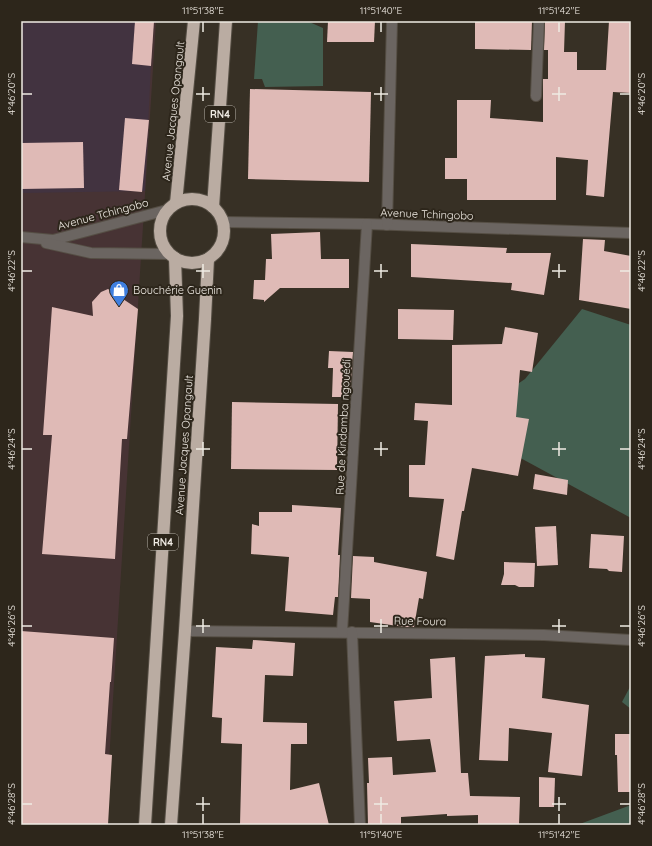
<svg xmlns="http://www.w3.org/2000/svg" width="652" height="846" font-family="Quicksand,sans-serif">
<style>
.commercial{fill:#473334}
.industrial{fill:#423340}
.green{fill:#445f50}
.building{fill:#dfbab6}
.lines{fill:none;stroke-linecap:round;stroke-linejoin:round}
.minor-casing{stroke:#554e44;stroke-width:12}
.highway-casing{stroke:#554e44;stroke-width:14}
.minor{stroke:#6b6561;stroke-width:10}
.highway{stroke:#baaca2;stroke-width:12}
.ticks{fill:none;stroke:#f0ebe4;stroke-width:1.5}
.labels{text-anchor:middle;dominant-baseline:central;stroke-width:4;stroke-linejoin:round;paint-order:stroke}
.shield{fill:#2d261b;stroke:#b6b0a8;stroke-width:1}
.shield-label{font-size:10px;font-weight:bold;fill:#f0ebe4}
.street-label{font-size:11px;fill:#f0ebe4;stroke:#2d261b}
.poi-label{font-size:11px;fill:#f0ebe4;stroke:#2d261b;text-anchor:start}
.neatline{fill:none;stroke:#f0ebe4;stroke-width:1.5}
.ticks-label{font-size:10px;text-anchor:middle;fill:#f0ebe4}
</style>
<rect width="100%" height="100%" fill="#373025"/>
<polygon class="commercial" points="21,21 156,21 105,825 21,825"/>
<polygon class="industrial" points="21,21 153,21 145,191 21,193"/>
<g class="green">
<polygon points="258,21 307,21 323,28 323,86 265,87 262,79 254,79"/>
<polygon points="582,309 631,325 631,518 458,424 525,379"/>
<polygon points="631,685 631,709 622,702"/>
<polygon points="631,805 631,825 577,825"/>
</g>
<g class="building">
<polygon points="135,21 154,21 151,66 132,64"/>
<polygon points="328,21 375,21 374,42 327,42"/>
<polygon points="475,21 532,21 531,50 475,49"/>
<polygon points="545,21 565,21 564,52 577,52 577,70 606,70 609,21 631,21 631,93 613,92 604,197 586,195 588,160 556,157 556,200 467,200 467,179 445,179 445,158 457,158 457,100 491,100 490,118 543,122 543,79 548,79 548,50 544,50"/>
<polygon points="250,89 371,92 369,182 248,179"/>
<polygon points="125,118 149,120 142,192 119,190"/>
<polygon points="83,142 84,188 21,189 21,143"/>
<polygon points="320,232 321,259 349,259 349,288 280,288 264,302 264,300 253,299 254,280 265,280 266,259 272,259 271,234"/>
<polygon points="583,239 605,240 604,251 631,256 631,309 579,300"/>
<polygon points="411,244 507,248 506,253 551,253 544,295 511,290 512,283 411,277"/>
<polygon points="108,289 138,309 127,439 122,439 115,559 42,554 52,435 43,435 52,307 93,316 92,302 101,292"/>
<polygon points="398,309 454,310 453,340 398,339"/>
<polygon points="505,327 538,333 532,372 520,370 516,417 529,419 518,476 472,468 464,511 462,511 454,560 436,556 444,499 409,497 409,465 425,465 428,421 414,420 415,403 452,405 452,345 502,344"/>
<polygon points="329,351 353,352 350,397 332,397 333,368 328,368"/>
<polygon points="232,402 338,404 337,470 231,469"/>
<polygon points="535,474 568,480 567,495 533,489"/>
<polygon points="292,505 341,508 338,555 340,555 338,597 335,597 333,615 285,611 289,557 251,554 252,524 259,526 259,512 292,512"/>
<polygon points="556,526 558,565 537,566 535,527"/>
<polygon points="591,534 624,536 622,572 609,571 607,569 589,568"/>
<polygon points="353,556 374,557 374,562 427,572 423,599 419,598 414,627 405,627 370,622 370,599 351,598"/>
<polygon points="504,562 535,563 534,587 519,587 515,585 501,585 504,574"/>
<polygon points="21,631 114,638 111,682 110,682 105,754 112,755 108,825 21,825"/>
<polygon points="253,640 295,643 293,676 265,675 263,722 307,723 307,744 291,744 290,790 319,783 329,825 240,825 242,744 221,743 222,718 212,717 216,647 252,649"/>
<polygon points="525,654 525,657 545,658 542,698 589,705 582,776 548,772 552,733 509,728 508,761 479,760 485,656"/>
<polygon points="455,657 461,773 468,773 470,796 520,797 519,825 478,825 478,815 447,816 447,814 401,817 401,825 368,825 367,783 369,783 368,758 392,757 393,775 436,772 430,739 397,741 394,701 432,698 430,659"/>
<polygon points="615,734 631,734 631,792 618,792 617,755 615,755"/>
<polygon points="539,777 555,778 554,807 539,807"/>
</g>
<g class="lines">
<g class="minor-casing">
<g id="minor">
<polyline points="536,96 539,21"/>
<polyline points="223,222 367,224 631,233"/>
<polyline points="387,225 392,21"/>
<polyline points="21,237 53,240 167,210"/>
<polyline points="46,243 91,253 169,254"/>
<polyline points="185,631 544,635 631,640"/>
<polyline points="342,632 367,224"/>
<polyline points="352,632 360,825"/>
</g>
</g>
<g class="highway-casing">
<g id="highway">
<circle cx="192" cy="231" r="32"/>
<polyline points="176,203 194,21"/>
<polyline points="213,207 226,21"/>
<polyline points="145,825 177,316 175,258"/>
<polyline points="171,825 185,631 205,319 208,259"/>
</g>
</g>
<use href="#minor" class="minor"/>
<use href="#highway" class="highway"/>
</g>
<path class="ticks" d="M203 22V32M381 22V32M559 22V32M203 87V101M381 87V101M559 87V101M22 94H32M196 94H210M374 94H388M552 94H566M620 94H630M203 264V278M381 264V278M559 264V278M22 271H32M196 271H210M374 271H388M552 271H566M620 271H630M203 442V456M381 442V456M559 442V456M22 449H32M196 449H210M374 449H388M552 449H566M620 449H630M203 619V633M381 619V633M559 619V633M22 626H32M196 626H210M374 626H388M552 626H566M620 626H630M203 797V811M381 797V811M559 797V811M22 804H32M196 804H210M374 804H388M552 804H566M620 804H630M203 814V824M381 814V824M559 814V824"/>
<defs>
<g id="shop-pin" transform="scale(1)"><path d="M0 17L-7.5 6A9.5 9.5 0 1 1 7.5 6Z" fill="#3f7fe0" stroke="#2d261b"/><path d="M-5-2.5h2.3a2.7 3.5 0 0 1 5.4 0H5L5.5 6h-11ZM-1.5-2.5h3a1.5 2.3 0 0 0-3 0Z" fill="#fff"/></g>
</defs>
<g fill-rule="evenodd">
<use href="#shop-pin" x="119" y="290"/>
</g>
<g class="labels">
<g class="shield">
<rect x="205" y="106" width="30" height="16" rx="3"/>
<rect x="148" y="534" width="30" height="16" rx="3"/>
</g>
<g class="shield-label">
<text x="220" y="114">RN4</text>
<text x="163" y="542">RN4</text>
</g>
<g class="street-label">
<text transform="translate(173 111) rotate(-84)">Avenue Jacques Opangault</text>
<text transform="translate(103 214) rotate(-15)">Avenue Tchingobo</text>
<text transform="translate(427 214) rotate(2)">Avenue Tchingobo</text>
<text transform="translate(343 427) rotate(-87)">Rue de Kindamba ngouédi</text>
<text transform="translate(184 445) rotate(-86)">Avenue Jacques Opangault</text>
<text transform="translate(420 621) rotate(1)">Rue Foura</text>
</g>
<g class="poi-label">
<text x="133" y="290">Bouchérie Guenin</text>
</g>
</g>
<rect width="652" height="846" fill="none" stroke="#2d261b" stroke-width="44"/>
<rect x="22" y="22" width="608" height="802" class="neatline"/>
<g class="ticks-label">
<text x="203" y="14">11°51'38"E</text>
<text x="381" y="14">11°51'40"E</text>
<text x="559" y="14">11°51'42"E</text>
<text transform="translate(11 94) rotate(-90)" y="4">4°46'20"S</text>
<text transform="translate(641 94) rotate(-90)" y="4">4°46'20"S</text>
<text transform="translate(11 271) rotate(-90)" y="4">4°46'22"S</text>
<text transform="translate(641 271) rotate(-90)" y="4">4°46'22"S</text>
<text transform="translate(11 449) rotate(-90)" y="4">4°46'24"S</text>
<text transform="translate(641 449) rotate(-90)" y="4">4°46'24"S</text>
<text transform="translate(11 626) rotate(-90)" y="4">4°46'26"S</text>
<text transform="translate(641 626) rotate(-90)" y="4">4°46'26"S</text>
<text transform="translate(11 804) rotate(-90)" y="4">4°46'28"S</text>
<text transform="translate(641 804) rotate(-90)" y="4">4°46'28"S</text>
<text x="203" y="838">11°51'38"E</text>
<text x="381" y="838">11°51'40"E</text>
<text x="559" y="838">11°51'42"E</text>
</g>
</svg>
